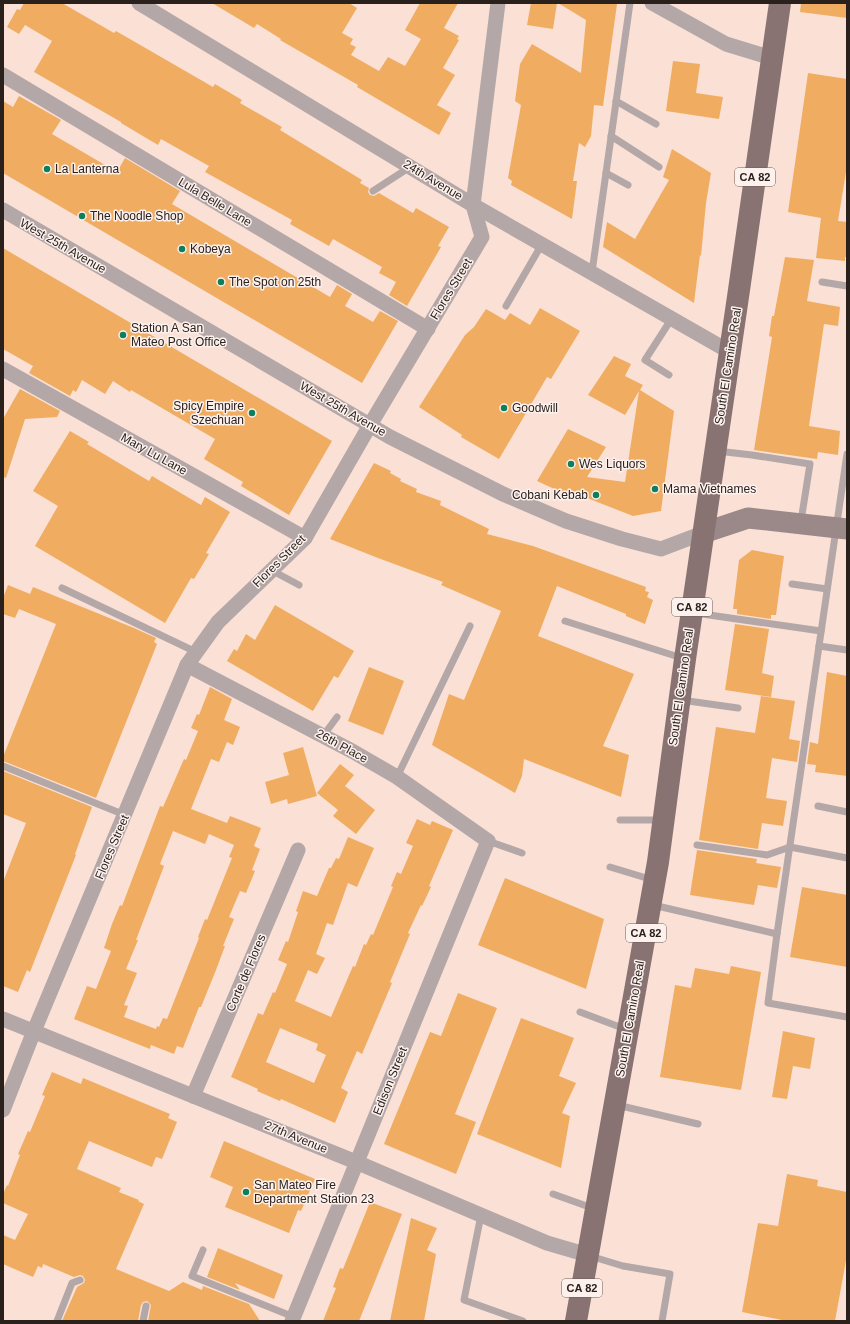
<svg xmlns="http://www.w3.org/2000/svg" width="850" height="1324" font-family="Helvetica,sans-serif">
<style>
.building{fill:#f0ad61;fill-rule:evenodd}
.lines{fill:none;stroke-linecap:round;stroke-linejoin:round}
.service{stroke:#b4a7a7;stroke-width:7}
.minor{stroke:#b4a7a7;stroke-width:15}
.secondary{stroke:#9b8888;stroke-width:21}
.primary{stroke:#887272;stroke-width:22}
.poi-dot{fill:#0e7e5b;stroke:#fcf1ed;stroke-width:1.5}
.labels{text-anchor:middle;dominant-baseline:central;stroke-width:3;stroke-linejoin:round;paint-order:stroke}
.shield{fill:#fcf1ed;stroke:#695f5b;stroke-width:1}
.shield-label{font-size:11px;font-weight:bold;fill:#2a211d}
.poi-label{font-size:12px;fill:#2a211d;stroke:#fcf1ed;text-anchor:start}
.street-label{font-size:12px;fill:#2a211d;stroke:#fcf1ed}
</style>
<rect width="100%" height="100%" fill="#fae0d5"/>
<g class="building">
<polygon points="24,3 62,3 114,33 116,31 213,87 215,84 242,100 240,103 282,127 280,130 362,180 360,183 369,188 368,192 370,195 374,196 379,193 413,213 416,208 449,227 438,246 441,247 407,306 389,295 396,282 379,273 382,267 333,239 329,246 290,224 292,220 205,172 209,166 161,139 158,145 121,123 121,122 34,72 52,41 25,25 19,34 7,27 17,9 20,10"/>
<polygon points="212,3 349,3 357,8 342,33 353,39 350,44 356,47 351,55 379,71 388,57 405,66 421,39 405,30 420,3 458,3 444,28 459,36 457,39 459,40 443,68 455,75 437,105 451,113 439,135 357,87 358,85 280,40 281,39 257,24 254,28"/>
<polygon points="531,3 557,3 553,29 527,25"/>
<polygon points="558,3 617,4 603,106 594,105 591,136 585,147 579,143 573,181 577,181 572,219 511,185 512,181 508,178 521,105 515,101 520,64 532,44 581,73 586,20"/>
<polygon points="801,3 847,3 847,18 800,12"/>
<polygon points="673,61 700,64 696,93 723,97 719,119 666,111"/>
<polygon points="808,73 847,79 847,166 838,221 847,222 847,257 845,257 845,261 816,258 821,218 788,212"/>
<polygon points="19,96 61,120 52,134 117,172 125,158 180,191 172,204 330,297 337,285 352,294 345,306 373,322 380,311 398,321 362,383 3,173 3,101 13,107"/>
<polygon points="672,149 711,173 706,203 701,256 700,255 694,303 603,247 607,222 635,239 669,180 663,177"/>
<polygon points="3,248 332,441 289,515 241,486 243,482 204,459 215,439 131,390 130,392 113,381 105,394 82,380 76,392 73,390 70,396 29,373 33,366 3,349"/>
<polygon points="785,257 814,260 807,301 840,307 838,326 824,324 809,426 840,431 838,455 818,452 817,459 754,450 772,337 769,336 772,316 774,316"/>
<polygon points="540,308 580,331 551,379 547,377 499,459 461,437 462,435 419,407 465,335 474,327 486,309 505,320 510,313 530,325"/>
<polygon points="614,356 631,364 625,376 643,385 640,390 674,411 661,511 633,516 577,494 574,498 537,481 568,429 606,447 587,477 625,482 639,391 625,415 588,395"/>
<polygon points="20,389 60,411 57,417 25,419 6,478 3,477 3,419"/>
<polygon points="70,431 89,442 87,444 149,481 152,476 201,505 205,497 230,512 206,553 209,554 194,579 191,578 165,623 35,546 58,506 33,491"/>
<polygon points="374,463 391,471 390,473 401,479 400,481 417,489 416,492 441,501 440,505 489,529 487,534 533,546 646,587 645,591 649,592 647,597 653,600 645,624 626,616 626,614 557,586 538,636 634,674 603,746 629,755 621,797 524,759 522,776 515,793 432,745 449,694 464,700 501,611 441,585 443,582 378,558 330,539"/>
<polygon points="752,550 784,556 776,615 771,615 771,619 737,614 737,609 733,609 739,560"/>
<polygon points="8,585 30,594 33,587 134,628 156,638 154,642 157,644 96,798 3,761 3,757 56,624 19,609 15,618 3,614 3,598"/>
<polygon points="275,605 354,651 338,678 334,676 313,711 227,661 234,649 237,651 246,634 255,640"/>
<polygon points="735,624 769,629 762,673 774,676 771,697 725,690"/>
<polygon points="369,667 404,681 383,735 348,721"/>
<polygon points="827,672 847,676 847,776 815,772 816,765 807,764 810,742 818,744"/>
<path d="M210 687 232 699 224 720 240 727 233 745 227 742 219 762 211 759 191 809 227 823 230 816 261 828 254 846 260 849 252 870 255 871 246 893 240 891 229 917 234 919 223 946H225L216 970 201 1007H199L183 1048 177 1046 174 1054 151 1045 150 1049 74 1019 87 986 96 989 111 951 104 948 112 924 120 905 122 906 160 806 163 807 184 759 186 760 198 731 191 728 197 714 199 715ZM173 831 205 844 209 834 234 845 229 857 232 858 207 920 205 919 198 937 199 938 167 1019 163 1018 159 1027 157 1026 156 1029 124 1017 128 1006 124 1005 137 973 126 969 138 940H136L164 866 160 864Z"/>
<polygon points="761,696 795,701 789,739 800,741 797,762 772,758 766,798 787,801 783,826 762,823 758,849 699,840 716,727 755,733"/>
<polygon points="303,747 317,796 288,804 287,799 271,804 265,782 289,775 283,753"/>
<polygon points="340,764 354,775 345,786 375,810 356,834 333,816 338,810 317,793"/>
<polygon points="3,771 92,807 75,854 76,855 30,972 27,970 18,992 3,986 3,882 26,823 3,814"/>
<path d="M417 819 430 825 432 821 453 830 429 886 431 887 422 906 421 905 408 933 410 934 390 982 392 983 362 1054 357 1051 341 1088 348 1092 335 1123 281 1099 280 1101 257 1091 258 1089 231 1077 258 1013 263 1015 273 992 275 993 287 964 278 960 286 941 288 942 298 912 296 911 303 891 317 896 329 868H331L336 858 339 859 348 837 374 848 357 887 348 883 333 925 327 923 316 954 325 958 317 974 308 970 295 1001 331 1017 353 966 355 967 364 944 366 945 371 934 373 935 393 887 391 886 397 872 401 874 413 846 406 843ZM280 1028 318 1044 316 1050 326 1055 314 1083 266 1062Z"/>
<polygon points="697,850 757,859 756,863 781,867 777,888 758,885 754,905 690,895"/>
<polygon points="505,878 604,919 586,989 478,945"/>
<polygon points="802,887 847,895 847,967 790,957"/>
<polygon points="731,966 761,972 741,1090 660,1077 675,985 691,988 695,968 729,974"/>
<polygon points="458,993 497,1008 455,1114 476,1122 456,1174 384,1144 430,1032 441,1036"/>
<polygon points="521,1018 574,1038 559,1076 576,1083 562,1113 570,1116 561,1168 477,1134"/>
<polygon points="783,1031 815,1038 810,1069 793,1066 787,1099 772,1097"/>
<polygon points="52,1072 81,1084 83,1078 170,1114 168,1118 177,1122 162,1159 156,1157 152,1167 89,1141 77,1169 121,1188 119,1192 139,1200 138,1201 144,1204 116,1269 169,1291 183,1282 202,1290 203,1286 249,1304 260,1321 148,1321 151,1305 147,1301 143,1302 141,1305 138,1321 62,1321 77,1287 84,1283 85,1280 83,1276 80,1275 74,1277 43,1264 42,1268 38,1266 33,1277 3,1264 3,1235 15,1240 28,1214 3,1203 3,1194 7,1185 8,1186 20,1155 18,1154 28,1131 30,1132 45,1096 42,1095"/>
<polygon points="224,1141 315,1179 301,1211 298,1210 289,1233 225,1207 233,1187 210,1177"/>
<polygon points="787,1174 818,1180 817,1186 847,1192 847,1255 835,1321 782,1321 782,1320 742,1312 758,1223 778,1226"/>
<polygon points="370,1202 402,1214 359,1321 323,1321 336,1288 333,1287 340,1268 343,1269"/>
<polygon points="411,1218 437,1228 427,1250 436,1254 424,1321 390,1321"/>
<polygon points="218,1248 283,1275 274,1299 235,1283 240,1290 207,1277"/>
</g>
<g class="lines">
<g class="service">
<polyline points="616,101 656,124"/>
<polyline points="611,136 659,167"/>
<polyline points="606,173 628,185"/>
<polyline points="373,191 410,167"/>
<polyline points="592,272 630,3"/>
<polyline points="822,282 847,286"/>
<polyline points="506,306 542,244"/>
<polyline points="669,375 645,360 672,318"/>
<polyline points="717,451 752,455 810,464 801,521"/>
<polyline points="847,454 777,934 768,1003 847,1017"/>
<polyline points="271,570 299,585"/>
<polyline points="792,584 827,589"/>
<polyline points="62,588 196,652"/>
<polyline points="695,613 821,631"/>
<polyline points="565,621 682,658"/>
<polyline points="819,646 847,650"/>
<polyline points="681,700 738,708"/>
<polyline points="323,736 337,717"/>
<polyline points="3,766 125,815"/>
<polyline points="397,777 470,626"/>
<polyline points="818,806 847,812"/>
<polyline points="620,820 662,820"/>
<polyline points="488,841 522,853"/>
<polyline points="697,845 767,855 790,847 847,858"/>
<polyline points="610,867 653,880"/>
<polyline points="653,905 777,934"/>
<polyline points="580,1012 625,1029"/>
<polyline points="617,1105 698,1124"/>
<polyline points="553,1194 595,1209"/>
<polyline points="481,1215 464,1300 523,1321"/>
<polyline points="203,1250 192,1276 294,1317"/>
<polyline points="590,1256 623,1266 670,1274 662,1321"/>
<polyline points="57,1321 72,1283 80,1280"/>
<polyline points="143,1321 146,1306"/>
</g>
<g class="minor">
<polyline points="139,3 473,205 730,352"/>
<polyline points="652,3 726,44 772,58"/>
<polyline points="3,75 428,329"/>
<polyline points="3,210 390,437 503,494 566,521 622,539 661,549 703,533"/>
<polyline points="3,369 305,538"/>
<polyline points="187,665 352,751 397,777 488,841 292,1321"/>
<polyline points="3,1019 356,1162 547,1243 588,1255"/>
<polyline points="193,1096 298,850"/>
<polyline points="3,1110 34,1031 187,665 218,622 305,538 370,425 482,237 473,205 498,3"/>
</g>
<polyline class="secondary" points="703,533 748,518 847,529"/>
<polyline class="primary" points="576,1321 658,862 685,659 739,290 780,3"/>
</g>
<g class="poi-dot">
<circle cx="47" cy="169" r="4"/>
<circle cx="82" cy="216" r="4"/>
<circle cx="182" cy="249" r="4"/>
<circle cx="221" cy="282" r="4"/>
<circle cx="123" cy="335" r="4"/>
<circle cx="504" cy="408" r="4"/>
<circle cx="252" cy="413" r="4"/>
<circle cx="571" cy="464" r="4"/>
<circle cx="655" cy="489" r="4"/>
<circle cx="596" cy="495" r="4"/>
<circle cx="246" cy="1192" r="4"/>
</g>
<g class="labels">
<g class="shield">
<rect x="735" y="168" width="40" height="18" rx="3"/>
<rect x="672" y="598" width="40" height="18" rx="3"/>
<rect x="626" y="924" width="40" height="18" rx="3"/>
<rect x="562" y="1279" width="40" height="18" rx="3"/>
</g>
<g class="shield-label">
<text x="755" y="177">CA 82</text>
<text x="692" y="607">CA 82</text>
<text x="646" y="933">CA 82</text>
<text x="582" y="1288">CA 82</text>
</g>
<g class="poi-label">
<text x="55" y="169">La Lanterna</text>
<text x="90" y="216">The Noodle Shop</text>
<text x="190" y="249">Kobeya</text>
<text x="229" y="282">The Spot on 25th</text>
<text x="131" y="328">Station A San<tspan x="131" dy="14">Mateo Post Office</tspan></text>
<text x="244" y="406" text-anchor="end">Spicy Empire<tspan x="244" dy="14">Szechuan</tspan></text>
<text x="512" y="408">Goodwill</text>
<text x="579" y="464">Wes Liquors</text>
<text x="663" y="489">Mama Vietnames</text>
<text x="588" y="495" text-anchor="end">Cobani Kebab</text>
<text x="254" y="1185">San Mateo Fire<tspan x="254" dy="14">Department Station 23</tspan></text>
</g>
<g class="street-label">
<text transform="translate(433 180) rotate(31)">24th Avenue</text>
<text transform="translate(215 202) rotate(31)">Lula Belle Lane</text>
<text transform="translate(63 246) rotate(30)">West 25th Avenue</text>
<text transform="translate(451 289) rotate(-59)">Flores Street</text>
<text transform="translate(728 366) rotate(-81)">South El Camino Real</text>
<text transform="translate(343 409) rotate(30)">West 25th Avenue</text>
<text transform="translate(154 454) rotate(29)">Mary Lu Lane</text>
<text transform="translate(279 561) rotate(-45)">Flores Street</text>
<text transform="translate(681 687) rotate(-82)">South El Camino Real</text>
<text transform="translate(342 746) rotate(29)">26th Place</text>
<text transform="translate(112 847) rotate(-67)">Flores Street</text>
<text transform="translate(246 973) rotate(-67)">Corte de Flores</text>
<text transform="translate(630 1019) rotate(-80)">South El Camino Real</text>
<text transform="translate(390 1081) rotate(-68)">Edison Street</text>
<text transform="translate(296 1137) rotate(22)">27th Avenue</text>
</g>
</g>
<rect width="850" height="1324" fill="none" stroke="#2a211d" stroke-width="8"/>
</svg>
